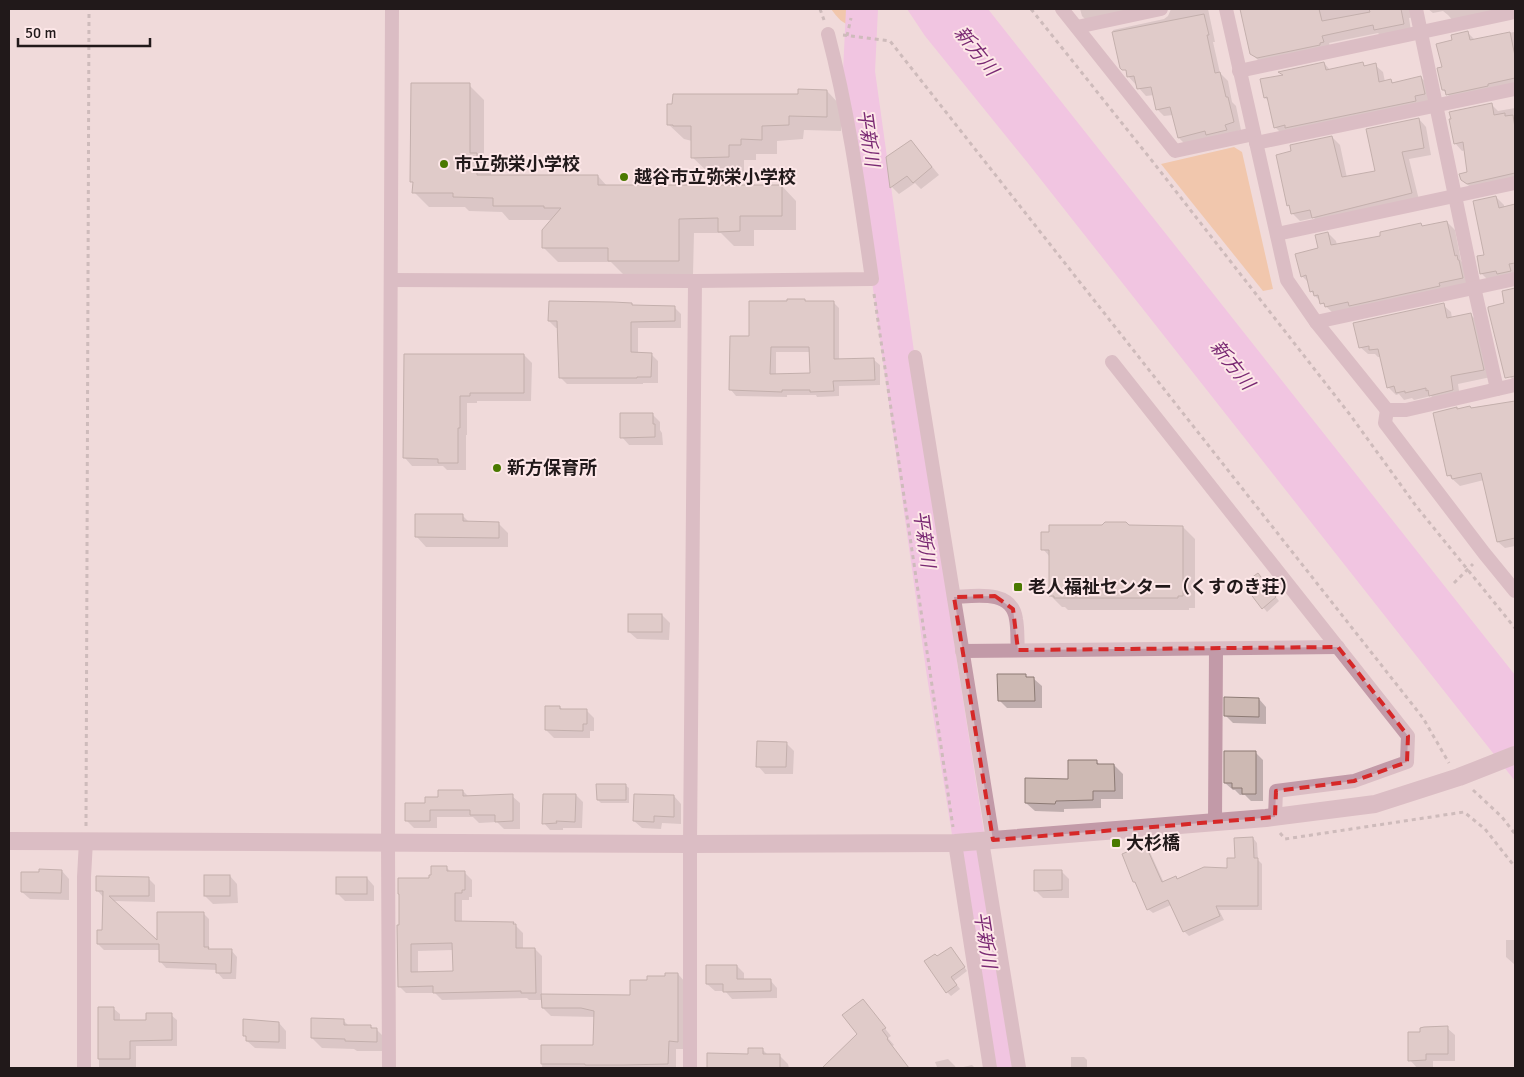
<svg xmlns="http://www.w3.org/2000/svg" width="1524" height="1077" font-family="Signika,'Noto Sans JP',sans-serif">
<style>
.green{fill:#f1b075}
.water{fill:#f2abe8}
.shadow{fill:#0003;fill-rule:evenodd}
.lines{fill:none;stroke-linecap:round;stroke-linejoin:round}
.river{stroke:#f2abe8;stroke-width:32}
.building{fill:#cdb9b3;stroke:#8d7b75;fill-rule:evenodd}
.path{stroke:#a49494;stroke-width:3;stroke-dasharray:4 4;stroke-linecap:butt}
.minor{stroke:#c29aa8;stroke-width:14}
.tertiary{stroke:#c29aa8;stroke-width:18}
.marked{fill:none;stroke:#d62828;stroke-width:4;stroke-dasharray:10 6;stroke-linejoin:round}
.poi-dot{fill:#4a7900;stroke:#fde7e8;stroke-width:2}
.labels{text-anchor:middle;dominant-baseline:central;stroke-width:4;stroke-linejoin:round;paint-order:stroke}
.poi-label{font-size:18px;font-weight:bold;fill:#21191a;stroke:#fde7e8;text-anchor:start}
.water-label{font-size:19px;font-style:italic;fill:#7a2973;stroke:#fde7e8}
</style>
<rect width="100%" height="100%" fill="#f0dada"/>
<g class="green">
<path d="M831 9H853V26C842 24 838 18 831 9Z"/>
<polygon points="1234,147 1242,152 1273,289 1263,291 1161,164"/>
</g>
<polygon class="water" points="907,9 988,9 1515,675 1515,781 1027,162 925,36"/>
<g class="shadow">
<polygon points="1080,9 1161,9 1089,23 1082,16"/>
<polygon points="1171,9 1208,9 1215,42 1213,42 1220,73 1228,81 1232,102 1236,106 1241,130 1186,145 1179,138 1173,115 1164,116 1157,109 1154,95 1146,96 1128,76 1126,61 1118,53 1113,30 1164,19 1168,16"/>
<polygon points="1241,9 1420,9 1415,17 1409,18 1411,31 1382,37 1378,33 1329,43 1331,50 1259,61 1251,53"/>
<polygon points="1428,9 1515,9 1456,24 1448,15 1443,11 1433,13"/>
<polygon points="1514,30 1515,30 1515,87 1454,101 1443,90 1443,68 1454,41 1467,32 1475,40 1514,32"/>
<polygon points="1324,63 1330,70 1363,64 1366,67 1375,65 1383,72 1385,82 1390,80 1393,83 1421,77 1428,85 1432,102 1283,135 1275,127 1270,102 1265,98 1284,76 1280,72"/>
<polygon points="469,85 484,100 484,162 491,169 491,176 598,176 607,186 782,186 796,201 796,230 754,230 754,246 734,246 721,233 694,233 693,275 624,275 611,262 558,262 543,247 552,220 509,220 502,212 469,211 465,207 429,207 414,192 414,183 412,181"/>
<polygon points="827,91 842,107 841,131 804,130 803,139 777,141 777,154 756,154 756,160 744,160 744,172 708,172 692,157 692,141 684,139 668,124 799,95"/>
<polygon points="1491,104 1498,111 1515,108 1515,182 1470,187 1462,179 1469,173 1466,150 1462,151 1455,143"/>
<polygon points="1419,119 1426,127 1431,155 1409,159 1419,200 1320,225 1314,218 1300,221 1292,213 1291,208 1288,205 1332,137 1340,145 1347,178 1377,172"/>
<polygon points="911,141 939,175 921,189 915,183 899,194 892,187 888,158"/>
<polygon points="1496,197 1504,205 1504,208 1515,206 1515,280 1489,281 1481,273"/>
<polygon points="1447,222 1455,230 1461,261 1465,264 1470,286 1334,314 1315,296 1311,291 1310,284 1302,276 1328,233 1336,241 1337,245 1382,237 1421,224 1423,227"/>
<polygon points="1515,288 1515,380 1513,380 1505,372 1506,304 1503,292"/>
<path d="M805 300 807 302 834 303 839 308V361L874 360 880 365V385L839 386V396L817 397 816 395H787V397L736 396 731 390 750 337V302ZM776 352H810L811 374 776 375Z"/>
<polygon points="632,304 634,306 674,307 681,314 681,328 638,328 638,353 651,354 658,361 658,383 643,383 643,384 567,384 560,377 559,328 556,328 549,321"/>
<polygon points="1443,305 1451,312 1452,318 1470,314 1478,322 1491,377 1458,384 1460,398 1438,403 1431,396 1414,400 1412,398 1404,400 1399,394 1396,395 1388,387 1381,357 1378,357 1375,354 1368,354 1360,347"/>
<polygon points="405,355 524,355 532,363 531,401 477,401 477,403 467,403 467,435 466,435 466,470 447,470 443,466 412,466 405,458"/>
<polygon points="1515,402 1515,546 1505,548 1498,542 1484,480 1460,486 1448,475 1457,410 1496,404 1498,405"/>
<polygon points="652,414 660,422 660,430 662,433 663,445 629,445 622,437"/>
<polygon points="463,516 470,523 498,523 508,533 508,547 426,547 417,537"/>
<polygon points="1128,526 1183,527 1195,539 1195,608 1189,608 1189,610 1068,610 1065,607 1062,607 1050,595 1050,557 1043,549"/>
<polygon points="1261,579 1279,601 1267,612 1245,584"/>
<polygon points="662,615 670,623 669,640 637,639 629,632"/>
<polygon points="1025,675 1029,679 1034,679 1042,686 1042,708 1007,708 999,700"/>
<polygon points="1259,699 1266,707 1266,724 1233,723 1226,716"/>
<polygon points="560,707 563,710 586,710 594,718 594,731 590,731 590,738 554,738 546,730"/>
<polygon points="786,743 794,751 793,774 765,774 758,766"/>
<polygon points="1256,753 1263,760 1263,801 1251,801 1245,795 1240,795 1235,790 1233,790 1225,783"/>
<polygon points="1096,761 1101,766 1114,765 1123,774 1123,799 1101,799 1101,808 1064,809 1064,812 1035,811 1026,803 1069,780"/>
<polygon points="625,785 629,788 629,803 601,803 598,800"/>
<polygon points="463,791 469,797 512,796 520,803 520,829 504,829 497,822 479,823 473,817 437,817 437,828 414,828 406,820 426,804 440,798"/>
<polygon points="576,795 583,802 582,828 563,828 563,830 550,830 544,823"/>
<polygon points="674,796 681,804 681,824 662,823 661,829 642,828 634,821"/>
<polygon points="1253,838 1257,843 1258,860 1262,864 1262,910 1219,910 1224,920 1189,936 1184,931 1171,905 1153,913 1148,909 1138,885 1134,882 1145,845 1149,850 1164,883 1176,878 1178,880 1229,869"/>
<path d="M446 867 451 872H464L472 880V897H469V900H462V922L513 923 523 933V949H535L542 956V996H632L649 982 678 974 686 983 685 1049H676V1068H542L543 1047 594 1046 595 1017 551 1016 543 1008V1000H529L527 998 442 1000 435 993H406L399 986 398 926 430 880ZM453 950 454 972 418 973V951Z"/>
<polygon points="62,871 69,879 69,900 30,899 22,892"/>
<polygon points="1061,871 1069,879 1069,898 1043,898 1035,890"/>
<polygon points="230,876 237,884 238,903 213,904 205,896"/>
<polygon points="148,878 155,885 155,902 113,901 158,943 203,913 209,919 209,950 231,950 237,957 236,979 223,979 217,972 217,970 166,968 160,961 160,950 104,950 98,944 104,931 103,897 97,890"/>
<polygon points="367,878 374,886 374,901 345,901 337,893"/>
<polygon points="1506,940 1515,940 1515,965 1506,957"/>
<polygon points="954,952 967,971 954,981 960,989 951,996 947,992 938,958"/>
<polygon points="737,966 744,973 744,980 770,980 777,988 777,998 732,999 725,991 715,991 707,984"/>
<polygon points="863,1001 891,1036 888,1038 894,1045 892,1046 909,1068 829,1068 833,1059 859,1034"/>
<polygon points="99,1009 114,1009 120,1014 120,1021 148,1021 171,1015 177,1020 177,1046 136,1046 136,1068 99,1068"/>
<polygon points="343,1020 349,1026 370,1026 374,1029 376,1029 386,1039 386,1051 357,1051 354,1049 322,1048 312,1038"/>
<polygon points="279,1023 286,1031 286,1049 255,1048 247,1041 247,1038 244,1035"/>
<polygon points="1447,1028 1455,1035 1455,1061 1433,1061 1433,1067 1417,1068 1410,1060 1421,1034"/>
<polygon points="762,1049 768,1055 779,1055 788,1064 789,1068 708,1068 708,1054 749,1055"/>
<polygon points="1071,1057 1084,1057 1087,1060 1087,1068 1071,1068"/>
<polygon points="948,1059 955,1066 956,1068 933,1068 937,1067 935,1062"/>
<polygon points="972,1065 975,1068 959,1068"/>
</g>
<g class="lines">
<polyline class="river" points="862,9 859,72 942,669 1005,1068"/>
</g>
<g class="building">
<polygon points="1240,9 1319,9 1322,21 1370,12 1369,9 1401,9 1404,24 1374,30 1373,25 1322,36 1324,42 1320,43 1320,45 1257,58 1250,54"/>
<polygon points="1204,14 1209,35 1207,35 1215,73 1220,72 1226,97 1228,97 1234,122 1225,125 1227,130 1206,135 1205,131 1178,138 1170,107 1156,110 1151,87 1137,89 1134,76 1127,77 1126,70 1122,70 1120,68 1112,32"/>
<polygon points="1468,31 1470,40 1510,32 1515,56 1515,78 1488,84 1488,86 1446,95 1445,90 1442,90 1437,68 1442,67 1436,44 1452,40 1451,35"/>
<polygon points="1324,62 1326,70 1363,62 1364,66 1376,63 1379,82 1391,79 1392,83 1421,76 1425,94 1415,96 1416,101 1285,128 1285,125 1274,128 1267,97 1264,98 1260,79 1283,75 1278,72"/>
<polygon points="411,83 470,83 470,153 477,153 477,175 598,175 598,185 782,185 782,216 740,216 740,231 718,232 718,218 679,219 679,261 608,261 608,248 542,248 542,230 561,208 544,208 544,206 493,206 493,198 453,197 453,193 412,193 413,182 410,182"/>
<polygon points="798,89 827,90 827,117 789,116 789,125 762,126 762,140 741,139 741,145 729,145 729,157 691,158 691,126 673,126 673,125 667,125 667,104 672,104 673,94 798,94"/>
<polygon points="1492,103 1494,115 1505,113 1505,116 1513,115 1515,128 1515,173 1467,184 1461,180 1459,174 1467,172 1463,142 1454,144 1449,119 1451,119 1449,112"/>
<polygon points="1419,118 1424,148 1402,152 1412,193 1312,218 1310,210 1291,214 1289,205 1287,206 1276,155 1291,151 1290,145 1332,136 1342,177 1375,171 1366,129"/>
<polygon points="911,140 932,167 913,183 907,176 890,188 886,157"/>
<polygon points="1496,196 1499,208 1515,204 1515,263 1509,264 1511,271 1497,274 1496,271 1480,274 1477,256 1484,255 1473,201"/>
<polygon points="1447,221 1455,256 1457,255 1458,260 1459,260 1463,278 1439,283 1440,286 1349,306 1348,302 1325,307 1324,303 1320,304 1318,295 1314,296 1313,291 1310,292 1306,275 1301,277 1295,254 1318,248 1315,235 1328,232 1331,245 1380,236 1380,232 1421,223 1422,226"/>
<polygon points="1515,288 1515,376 1505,378 1488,309 1488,307 1504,303 1502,291"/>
<path d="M787 299H805V301H834V359L874 358 875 380 833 381 834 391 810 392V390H782V392L729 390 730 336H749V301H787ZM771 347H809L810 373 770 374Z"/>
<polygon points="549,301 613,302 632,303 632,305 675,306 675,321 631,322 631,352 652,353 651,377 637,377 637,378 559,378 557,321 548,321"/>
<polygon points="1444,303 1447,318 1471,313 1484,370 1451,376 1453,390 1429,396 1428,390 1426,391 1426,388 1405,393 1405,391 1396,393 1394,386 1387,388 1378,349 1369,350 1369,346 1359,348 1353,323"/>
<polygon points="404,354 524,354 524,393 470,393 470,396 460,396 460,428 458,428 458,463 438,463 438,459 403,458"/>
<polygon points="1515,401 1515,538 1497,542 1481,473 1452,479 1451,475 1447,476 1433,413 1457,407 1457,409 1470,406 1471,408"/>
<polygon points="620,413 653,413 653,424 655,424 655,437 620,438"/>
<polygon points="415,514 463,514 463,521 499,522 499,538 415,537"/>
<polygon points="1105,522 1126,522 1129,525 1183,526 1183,596 1178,596 1178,598 1054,598 1054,596 1049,596 1049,550 1041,550 1041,532 1049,532 1049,525 1102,525"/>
<polygon points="1258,573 1276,597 1262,609 1243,584"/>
<rect x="628" y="614" width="34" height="18"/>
<polygon points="997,674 1026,674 1026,677 1034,677 1035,701 998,701"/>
<polygon points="1224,697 1259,698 1259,717 1224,716"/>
<polygon points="545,706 560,706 560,709 587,709 587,724 583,724 583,731 545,730"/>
<polygon points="757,741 787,742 786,767 756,767"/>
<polygon points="1224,751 1256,751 1256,794 1242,794 1242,788 1232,788 1232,783 1224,783"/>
<polygon points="1068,760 1097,760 1097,764 1114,764 1115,791 1093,791 1093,800 1056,801 1055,804 1025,803 1025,778 1068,779"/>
<polygon points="596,784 626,784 626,800 597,800"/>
<polygon points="438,790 463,790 463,796 513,794 513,821 495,822 495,815 470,815 470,810 430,810 430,821 405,821 405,803 425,803 425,797 438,797"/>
<polygon points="543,794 576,794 575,822 556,821 557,823 542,824"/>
<polygon points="634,794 674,795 674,817 654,816 654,822 633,821"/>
<polygon points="1253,837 1254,858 1258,858 1258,906 1216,906 1220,916 1183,932 1168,900 1147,910 1135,882 1133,882 1122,854 1145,844 1162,882 1176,876 1177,879 1204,867 1227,868 1227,858 1235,858 1234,838"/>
<path d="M431 866H447V871H465V890H462V893H455V921L514 922 513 924H516V948H535L536 993H521V991L433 993V986L398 987 397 925H399V894H398V878H429V875H431ZM452 943 453 971 411 972V944Z"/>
<polygon points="39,869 62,870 61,893 21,892 21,872 39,872"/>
<polygon points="1034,870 1062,870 1062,890 1034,891"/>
<rect x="204" y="875" width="26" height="21"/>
<polygon points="96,876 149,877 149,896 109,896 157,940 157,912 204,912 204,947 209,947 208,949 232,949 231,973 216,973 216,964 159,962 159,944 97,944 97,930 102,930 103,891 96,891"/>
<rect x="336" y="877" width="31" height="17"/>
<polygon points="951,947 965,967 951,977 957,985 946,993 924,961 935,954 937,956"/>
<polygon points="706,965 737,965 737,979 771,979 771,991 723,992 723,984 706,984"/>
<polygon points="665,973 678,973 678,1042 669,1041 668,1064 624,1065 585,1065 585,1064 541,1064 541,1045 593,1045 594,1011 581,1008 542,1008 541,994 630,995 630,980 647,980 647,976 665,976"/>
<polygon points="863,999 886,1028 882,1030 888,1038 887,1039 909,1068 822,1068 857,1034 842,1015"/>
<polygon points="98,1007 114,1007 114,1020 146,1020 146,1013 172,1013 172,1040 130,1041 130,1059 98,1059"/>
<polygon points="311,1018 344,1019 344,1025 371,1025 371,1028 377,1028 377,1042 345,1041 345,1039 311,1038"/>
<polygon points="243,1019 279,1022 279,1042 246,1041 246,1036 243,1036"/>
<polygon points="1448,1026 1448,1054 1426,1054 1426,1060 1408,1061 1408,1032 1420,1032 1420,1028 1424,1027"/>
<polygon points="748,1048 763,1048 763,1054 780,1054 780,1068 707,1068 707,1053 748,1054"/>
</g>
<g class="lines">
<g class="path">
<polyline points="820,9 824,20"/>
<polyline points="1031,9 1153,162 1351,416 1416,506 1515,628"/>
<polyline points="843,35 890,41 1423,718 1449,763"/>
<polyline points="847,36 851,18"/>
<polyline points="874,294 953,827"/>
<polyline points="1454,583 1473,564"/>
<polyline points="1473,790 1502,817 1515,834"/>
<polyline points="86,826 89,9"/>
<polyline points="1280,833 1285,839 1464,812 1485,829 1515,867"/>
</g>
<g class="minor">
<polyline points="1062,9 1175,151 1254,134"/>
<polyline points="1226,9 1287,280 1316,322 1387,410 1406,410 1515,385"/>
<polyline points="1416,9 1474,287 1497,389"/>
<polyline points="1077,27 1161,9"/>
<polyline points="1239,71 1515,12"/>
<polyline points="1256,143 1515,89"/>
<polyline points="1277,234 1515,183"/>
<path d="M391 280 695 281 872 279C860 196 849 114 828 34"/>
<polyline points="1316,322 1515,279"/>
<polyline points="915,357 993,840"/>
<polyline points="1112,362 1408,736 1407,762 1354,781 1276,791 1275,817"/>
<polyline points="1387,410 1385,423 1484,553 1515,591"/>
<path d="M954 597C975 596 1012 589 1016 619 1018 629 1017 640 1018 650"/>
<polyline points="962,651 1338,647"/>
<polyline points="1215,821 1216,649"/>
<polyline points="982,841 1019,1068"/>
<polyline points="955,843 990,1068"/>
<polyline points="84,1068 84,877 86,841"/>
<polyline points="389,1068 388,843 392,9"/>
<polyline points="690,1068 690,844 695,281"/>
</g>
<polyline class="tertiary" points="9,841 690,844 955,843 1266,818 1375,804 1459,777 1515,755"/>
</g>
<path d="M0 0H1524V1077H0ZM995 596 1013 609 1018 650 1338 647 1408 736 1407 762 1354 781 1276 791 1275 817 993 840 954 597Z" fill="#f0dada" fill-opacity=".55" fill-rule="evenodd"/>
<path class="marked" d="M995 596 1013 609 1018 650 1338 647 1408 736 1407 762 1354 781 1276 791 1275 817 993 840 954 597Z"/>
<g class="poi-dot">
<circle cx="444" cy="164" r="5"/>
<circle cx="624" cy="177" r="5"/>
<circle cx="497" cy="468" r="5"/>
<rect x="1013" y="582" width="10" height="10" rx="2.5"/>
<rect x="1111" y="838" width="10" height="10" rx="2.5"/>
</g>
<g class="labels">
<g class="poi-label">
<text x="454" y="164">市立弥栄小学校</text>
<text x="634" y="177">越谷市立弥栄小学校</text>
<text x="507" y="468">新方保育所</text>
<text x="1028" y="587">老人福祉センター（くすのき荘）</text>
<text x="1126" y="843">大杉橋</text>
</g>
<g class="water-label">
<text transform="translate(976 51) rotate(51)">新方川</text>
<text transform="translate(868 138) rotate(82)">平新川</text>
<text transform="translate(1232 365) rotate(51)">新方川</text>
<text transform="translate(924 539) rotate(82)">平新川</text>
<text transform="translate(985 940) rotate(81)">平新川</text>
</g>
</g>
<rect width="1524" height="1077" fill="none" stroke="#21191a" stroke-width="20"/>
<path d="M18 38v8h132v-8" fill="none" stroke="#21191a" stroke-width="2.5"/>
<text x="25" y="38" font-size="15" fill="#21191a" stroke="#fde7e8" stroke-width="4" paint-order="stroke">50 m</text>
</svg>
